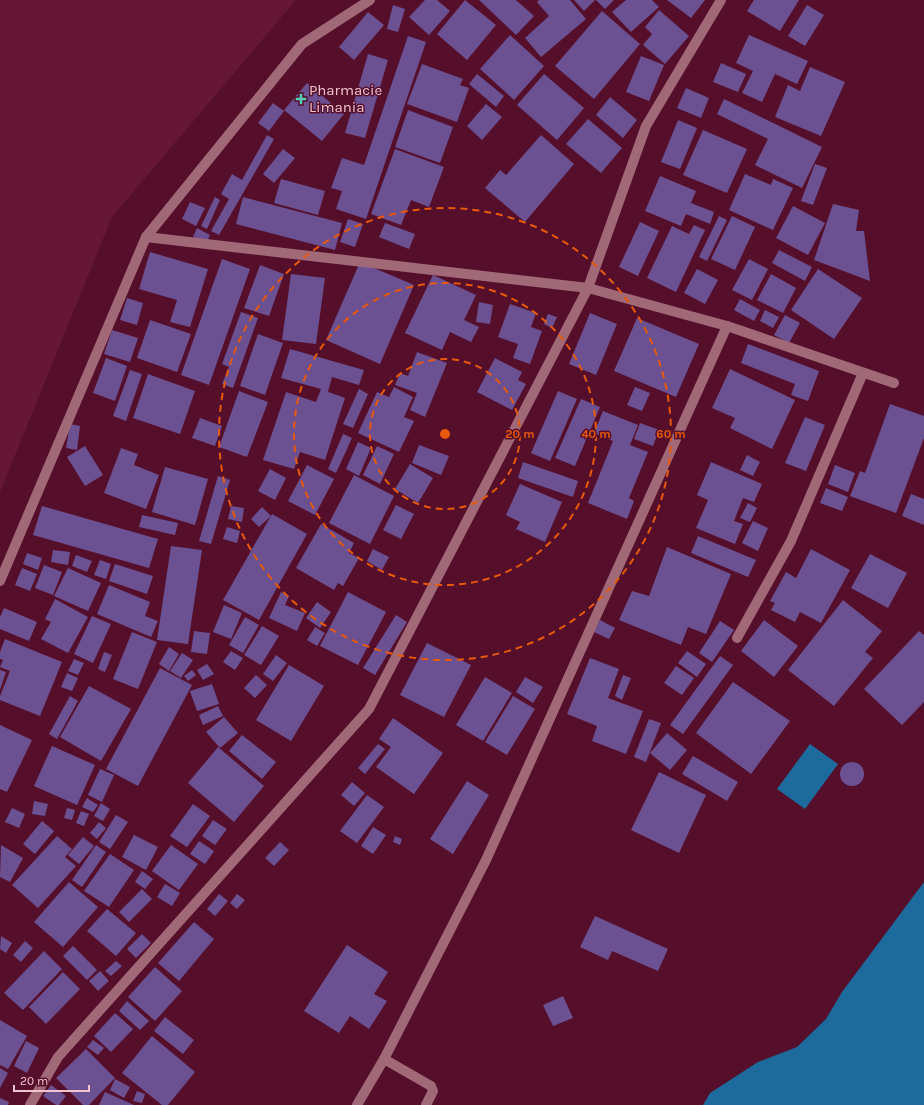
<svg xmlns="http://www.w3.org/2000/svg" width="924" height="1105" font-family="Karla,sans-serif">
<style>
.built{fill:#651735}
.water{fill:#1d6a9c}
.building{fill:#6b5092}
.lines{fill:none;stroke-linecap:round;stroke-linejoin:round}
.minor{stroke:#a16878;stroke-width:10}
.ring{fill:none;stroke:#e8590c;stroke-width:2;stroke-dasharray:7 5}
.poi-dot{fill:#5acebd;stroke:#560f2b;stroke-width:1.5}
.labels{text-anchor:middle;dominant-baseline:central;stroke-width:3;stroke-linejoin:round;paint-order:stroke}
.poi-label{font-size:15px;fill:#f1c4cf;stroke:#560f2b;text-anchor:start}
.centre{fill:#e8590c;stroke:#560f2b;stroke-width:2}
.ring-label{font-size:12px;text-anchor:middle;font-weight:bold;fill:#e8590c;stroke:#560f2b;stroke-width:3;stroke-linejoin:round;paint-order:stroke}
</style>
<rect width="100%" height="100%" fill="#560f2b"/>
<polygon class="built" points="0,0 296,0 112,217 0,492"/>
<g class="water">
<polygon points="810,744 838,764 805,809 777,789"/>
<polygon points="924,882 924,1105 703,1105 710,1093 758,1062 797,1047 826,1019 842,992"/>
</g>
<g class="building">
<polygon points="425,0 437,0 450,11 429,35 409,17"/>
<polygon points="465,0 496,25 467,60 437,34"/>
<polygon points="479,0 516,0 534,16 516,35"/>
<polygon points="539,0 570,0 586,19 541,57 525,38 549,16 537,2"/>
<polygon points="574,0 595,0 584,11"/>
<polygon points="596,0 614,0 605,9"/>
<polygon points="626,0 652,0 659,7 631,32 612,12"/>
<polygon points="667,0 705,0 691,18"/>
<polygon points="754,0 799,0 780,31 747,11"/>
<polygon points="393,5 405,9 398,32 387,29"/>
<polygon points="807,5 824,15 805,46 788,36"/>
<polygon points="659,10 689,36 665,64 643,45 652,34 645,27"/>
<polygon points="602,11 640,44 594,99 555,66"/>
<polygon points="368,12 384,25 354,60 339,47"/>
<polygon points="510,35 544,66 514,100 480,69"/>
<polygon points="749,35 808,61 797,84 775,74 762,102 742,93 753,71 736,63"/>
<polygon points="408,36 426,42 366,219 336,209 342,191 331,188 342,158 364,165"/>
<polygon points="368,54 388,60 365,138 345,133"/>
<polygon points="641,56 664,65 649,101 626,92"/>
<polygon points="721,63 746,74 738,92 713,82"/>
<polygon points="422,64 463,79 460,85 469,88 457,122 407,104"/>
<polygon points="810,67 845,82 821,136 775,117 788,85 800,91"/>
<polygon points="477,74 504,96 496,107 469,84"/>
<polygon points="544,74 584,108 557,140 517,105"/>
<polygon points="307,83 344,114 322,141 284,110"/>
<polygon points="686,88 709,98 701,118 677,108"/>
<polygon points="610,97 637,120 623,138 596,115"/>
<polygon points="724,99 822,147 802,188 755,165 768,139 717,114"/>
<polygon points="273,103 284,111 269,131 258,123"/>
<polygon points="486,104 502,117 482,140 467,126"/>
<polygon points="408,110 453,127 440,163 395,147"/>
<polygon points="588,119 622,148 601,173 566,144"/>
<polygon points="678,120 697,128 680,169 661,162"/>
<polygon points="703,130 747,149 727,193 683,175"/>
<polygon points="267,135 274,139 219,235 211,231 229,199 221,194 232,174 242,180"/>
<polygon points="541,135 574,164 525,222 485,188 500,170 506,175"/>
<polygon points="283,149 295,158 274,183 263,174"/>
<polygon points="395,149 444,167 429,207 411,200 401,225 371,214"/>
<polygon points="815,164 827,168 813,205 801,201"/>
<polygon points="745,174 771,185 773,179 793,188 773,230 729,210"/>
<polygon points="660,176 696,191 691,203 714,212 710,224 686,214 681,226 645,211"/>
<polygon points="281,179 325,191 318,215 274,203"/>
<polygon points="215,197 220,200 207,229 201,226"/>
<polygon points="243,197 342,223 335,250 236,224"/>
<polygon points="190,202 205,208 196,226 182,219"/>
<polygon points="833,204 859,210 856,231 864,231 870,281 814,260"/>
<polygon points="793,206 825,223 808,255 776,238"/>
<polygon points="719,216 727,220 707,261 699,257"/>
<polygon points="732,216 755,227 735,270 711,259"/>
<polygon points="348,219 363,224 355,247 340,242"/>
<polygon points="640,222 659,231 638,276 619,267"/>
<polygon points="385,223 415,234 409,249 379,237"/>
<polygon points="694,225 705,230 676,292 647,278 672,226 689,234"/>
<polygon points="197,228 210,235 206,243 193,237"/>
<polygon points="779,250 812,267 805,281 772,263"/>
<polygon points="150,252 208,269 190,327 170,322 177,300 139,289"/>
<polygon points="222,259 250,269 209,385 181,375"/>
<polygon points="749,259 768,269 752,300 732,290"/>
<polygon points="360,262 414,285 380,364 326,340"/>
<polygon points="260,265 284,274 269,316 244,308"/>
<polygon points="697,269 718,280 705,304 684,293"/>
<polygon points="818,269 862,298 834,339 791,310"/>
<polygon points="291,274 325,278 316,344 282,340"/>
<polygon points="771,274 796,288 783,313 757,300"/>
<polygon points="433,275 476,295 464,320 479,327 471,342 450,332 442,350 405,333"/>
<polygon points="127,298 143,303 137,325 120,320"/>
<polygon points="740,299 760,310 754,321 734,310"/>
<polygon points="479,302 493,305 490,324 476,322"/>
<polygon points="510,304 536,313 531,327 542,331 530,364 513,358 518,344 498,337"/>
<polygon points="765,310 779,317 773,328 760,321"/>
<polygon points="241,312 258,318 233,388 222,384 229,367 222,364"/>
<polygon points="590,313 617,324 596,375 569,364"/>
<polygon points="548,314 557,317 552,328 544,324"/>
<polygon points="785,315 800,323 789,343 774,335"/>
<polygon points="637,318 699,344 676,397 614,371"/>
<polygon points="150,320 191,334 177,372 137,358"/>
<polygon points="112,330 138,338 130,362 104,354"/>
<polygon points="258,334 283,343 265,395 240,386"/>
<polygon points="748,344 819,371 808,401 791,395 795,384 741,363"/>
<polygon points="290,349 364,370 359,385 332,377 328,392 323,390 345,398 325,460 300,452 294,469 263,460 286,392 316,402 321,389 281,378"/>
<polygon points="417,352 447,363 425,417 410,410 417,393 395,385 400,373 408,376"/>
<polygon points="106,358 127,366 115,401 93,393"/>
<polygon points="495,358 522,372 518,380 526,384 512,410 477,392"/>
<polygon points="730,369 795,400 772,449 730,428 735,418 712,408"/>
<polygon points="130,370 142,374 126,421 113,416"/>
<polygon points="148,374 195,391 180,434 133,418"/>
<polygon points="394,387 413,397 404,417 414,421 399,452 358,433 377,392 389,397"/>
<polygon points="635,387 650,393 642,411 627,405"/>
<polygon points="359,389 368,394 353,428 343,424"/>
<polygon points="239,391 268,402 247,457 219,447"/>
<polygon points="558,391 577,399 550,461 531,453"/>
<polygon points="581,399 600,407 575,466 555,458"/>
<polygon points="890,404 924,416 924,438 896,513 850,496 860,471 865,473"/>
<polygon points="603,411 638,425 630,445 648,452 629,498 634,501 627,519 588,503 613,441 594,433"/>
<polygon points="805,417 825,425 806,471 785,463"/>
<polygon points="200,418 222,426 215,446 192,438"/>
<polygon points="640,423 659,430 653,446 634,439"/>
<polygon points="70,424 80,426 77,450 66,448"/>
<polygon points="343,434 352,438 336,473 328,469"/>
<polygon points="358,442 371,448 359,476 346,469"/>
<polygon points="419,445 449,456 441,475 412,463"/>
<polygon points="85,446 103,475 85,486 67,457"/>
<polygon points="377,446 394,454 380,484 363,475"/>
<polygon points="121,448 138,454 134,465 159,475 146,509 104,493"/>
<polygon points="747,455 760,462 753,476 740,470"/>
<polygon points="523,462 578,481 573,497 518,478"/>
<polygon points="711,462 762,484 754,502 743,498 734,521 743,524 735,544 696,528 708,500 697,495"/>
<polygon points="410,464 433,478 418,503 395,489"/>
<polygon points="307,465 334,479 315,515 288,501"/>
<polygon points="835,465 855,473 848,492 828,484"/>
<polygon points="165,467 208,479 195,525 152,512"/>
<polygon points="270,469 286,478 275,500 258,491"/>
<polygon points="354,475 394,496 370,544 329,523"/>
<polygon points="218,476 230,480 211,544 199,541"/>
<polygon points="520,484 562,502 545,542 516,529 520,522 506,515"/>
<polygon points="826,488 848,497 842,511 820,503"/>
<polygon points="911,494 924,499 924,525 902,516"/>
<polygon points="748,503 757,508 750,522 740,518"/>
<polygon points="396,505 414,514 401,539 383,530"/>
<polygon points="42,506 158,539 149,568 33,535"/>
<polygon points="231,506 244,508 242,522 228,519"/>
<polygon points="262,507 271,516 259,527 251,519"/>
<polygon points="272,514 307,534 259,620 223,600"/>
<polygon points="142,515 178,523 175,535 139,527"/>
<polygon points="753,521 768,528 758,551 742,543"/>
<polygon points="321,524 354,543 349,553 359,558 343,586 338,583 334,590 296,568"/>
<polygon points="227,527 240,531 237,543 223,539"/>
<polygon points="698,536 756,560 748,577 691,553"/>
<polygon points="171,546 202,550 188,644 157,640"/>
<polygon points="667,547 731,574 706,634 688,627 681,645 619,620 632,591 649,596"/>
<polygon points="373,549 389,557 382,570 367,561"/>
<polygon points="811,549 850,570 821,623 800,612 795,622 771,610 775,603 770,601 786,572 796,578"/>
<polygon points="53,550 70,552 68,565 51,562"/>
<polygon points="27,553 42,558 38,570 23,564"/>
<polygon points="870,554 907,573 888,608 851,588"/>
<polygon points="76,555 92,561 87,572 72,566"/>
<polygon points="100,560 111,564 106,579 94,575"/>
<polygon points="115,564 153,576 147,594 109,581"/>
<polygon points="44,565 62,572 53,595 35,588"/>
<polygon points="22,568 37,574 30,591 15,585"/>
<polygon points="68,568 101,583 88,611 54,596"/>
<polygon points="109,585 150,602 145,616 158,621 151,637 97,614"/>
<polygon points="281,592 289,596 285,605 305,613 297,631 269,618"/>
<polygon points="348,592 386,612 358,665 320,646"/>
<polygon points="55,599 88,617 68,653 41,639 51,622 45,619"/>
<polygon points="843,600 882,631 865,652 873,658 834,706 788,670"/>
<polygon points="317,602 331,612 320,628 306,618"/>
<polygon points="224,605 242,613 231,639 213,632"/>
<polygon points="4,608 37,622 29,641 0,629 0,617"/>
<polygon points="396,615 407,622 375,675 363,668"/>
<polygon points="92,616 111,624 93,663 74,654"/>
<polygon points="245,617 259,625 243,653 229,645"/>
<polygon points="600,620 615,628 609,639 594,632"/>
<polygon points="764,620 798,646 774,677 741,651"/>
<polygon points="720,621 734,630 712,662 699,653"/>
<polygon points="262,626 279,636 261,665 244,655"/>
<polygon points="315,627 325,633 317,646 307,640"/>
<polygon points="194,631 210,633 207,654 191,652"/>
<polygon points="919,631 924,635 924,702 902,725 864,689"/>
<polygon points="132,632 157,642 138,689 113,679"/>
<polygon points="5,639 62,662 40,716 0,700 0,696 10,671 0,667 3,660 0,659 0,652"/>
<polygon points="427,643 471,665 444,717 400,695"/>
<polygon points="169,647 179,654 169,671 159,664"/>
<polygon points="231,651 243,658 235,670 223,662"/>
<polygon points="687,651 706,664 697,677 678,663"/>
<polygon points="104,652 112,655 105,672 98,669"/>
<polygon points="182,653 193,660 181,678 170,671"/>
<polygon points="276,655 287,663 273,681 263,674"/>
<polygon points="720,656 733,665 683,734 670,725"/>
<polygon points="590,658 619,669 608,698 643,711 626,754 592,741 597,726 567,714"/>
<polygon points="74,659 84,663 78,675 68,671"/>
<polygon points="207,664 214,674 203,680 197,670"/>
<polygon points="289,665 324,686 291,741 256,720"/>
<polygon points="676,666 694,678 682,695 664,683"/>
<polygon points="160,668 192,685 138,786 106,769"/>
<polygon points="0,670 6,672 0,690"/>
<polygon points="192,670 196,675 188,681 184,676"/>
<polygon points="67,673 78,678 72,691 61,687"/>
<polygon points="256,675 267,685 255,698 244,688"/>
<polygon points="623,675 631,678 622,700 615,696"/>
<polygon points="485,677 512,693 483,741 456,725"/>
<polygon points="525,677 543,687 533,703 516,692"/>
<polygon points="733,682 790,721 751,774 696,733"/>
<polygon points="212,684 219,704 197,711 190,691"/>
<polygon points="89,686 131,709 101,761 60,737"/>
<polygon points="70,696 78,701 57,739 49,734"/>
<polygon points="513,696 535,709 507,755 485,742"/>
<polygon points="218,706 223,716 203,725 199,715"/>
<polygon points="224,717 238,733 220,748 206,732"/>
<polygon points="393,718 443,753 414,794 376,767 391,747 379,739"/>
<polygon points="649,719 661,723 646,762 634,757"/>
<polygon points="0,725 32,740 7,792 0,789"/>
<polygon points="667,733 687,750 670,770 650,753"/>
<polygon points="242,735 276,762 262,779 229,751"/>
<polygon points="378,744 385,749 365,774 358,768"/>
<polygon points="52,746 95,765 77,805 34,786"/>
<polygon points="218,747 264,786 234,822 188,783"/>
<polygon points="693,756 738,782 727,801 682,774"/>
<circle cx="852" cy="774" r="12"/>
<polygon points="100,769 114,775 102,802 88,795"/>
<polygon points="659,772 706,795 679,853 631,830"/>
<polygon points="467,781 489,795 453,854 430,839"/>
<polygon points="352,782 365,793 354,806 341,795"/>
<polygon points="367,795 384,807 357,843 340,831"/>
<polygon points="87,798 98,805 93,812 82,807"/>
<polygon points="34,801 48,804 45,816 32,814"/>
<polygon points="101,803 110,809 103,821 94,816"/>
<polygon points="193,804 210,816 187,847 170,836"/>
<polygon points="12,808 25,814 19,828 5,822"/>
<polygon points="67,808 75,810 72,820 64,818"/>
<polygon points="81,811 89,814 84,826 76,823"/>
<polygon points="116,815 128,822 110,849 99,842"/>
<polygon points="213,820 227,829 215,845 202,836"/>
<polygon points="42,821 54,831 35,854 23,844"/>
<polygon points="99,822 106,828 97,839 90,833"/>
<polygon points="373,827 386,835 373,854 361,846"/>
<polygon points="134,835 158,847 146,870 122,857"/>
<polygon points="57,836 72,849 65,857 76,866 38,908 12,885"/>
<polygon points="395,836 402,839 400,845 393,842"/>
<polygon points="83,837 94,846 79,864 68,855"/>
<polygon points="199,841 214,851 205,864 190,854"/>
<polygon points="280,842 289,850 274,866 265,858"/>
<polygon points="1,845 23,858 10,882 0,877"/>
<polygon points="96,845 106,852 82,887 72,880"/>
<polygon points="171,845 198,864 179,890 152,871"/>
<polygon points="110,854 134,870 109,907 84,891"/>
<polygon points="142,871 153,879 145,889 135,882"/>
<polygon points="69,882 98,907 63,947 34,922"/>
<polygon points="165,884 180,893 172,906 157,897"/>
<polygon points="142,889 152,899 129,922 119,912"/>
<polygon points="219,894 228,901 215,916 207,909"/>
<polygon points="237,894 245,900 237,909 230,903"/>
<polygon points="107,909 136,933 116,956 87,931"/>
<polygon points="595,916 668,949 658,971 612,951 608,960 580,947"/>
<polygon points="194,922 214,939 179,981 158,963"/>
<polygon points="142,934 151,943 136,958 127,949"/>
<polygon points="1,936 12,943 6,953 0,949"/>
<polygon points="25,941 33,948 21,962 13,955"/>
<polygon points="347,945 388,972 374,994 387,1001 369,1029 350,1016 339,1033 304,1011"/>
<polygon points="73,946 97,970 87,980 63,956"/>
<polygon points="44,951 62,969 23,1010 4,993"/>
<polygon points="116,961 122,966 111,976 105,971"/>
<polygon points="155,967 182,991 155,1021 128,997"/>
<polygon points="100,971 109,981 98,991 89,981"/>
<polygon points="63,972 80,989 46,1024 29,1007"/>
<polygon points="563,996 573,1018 553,1026 543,1005"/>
<polygon points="127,1001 149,1021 140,1030 119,1011"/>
<polygon points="115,1013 133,1029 111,1052 94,1036"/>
<polygon points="165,1017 194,1040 183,1054 154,1031"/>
<polygon points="0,1020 27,1036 8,1069 0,1065"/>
<polygon points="152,1036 195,1072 168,1105 162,1105 122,1073"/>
<polygon points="93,1040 104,1048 98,1055 87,1047"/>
<polygon points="26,1041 39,1048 27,1073 14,1066"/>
<polygon points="86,1049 115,1078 89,1105 83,1105 56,1078"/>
<polygon points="0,1068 8,1073 0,1088"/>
<polygon points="115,1079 130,1087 124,1098 110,1090"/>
<polygon points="51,1085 66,1096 59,1105 56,1105 43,1096"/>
<polygon points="137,1091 145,1094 142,1103 133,1101"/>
<polygon points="105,1092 134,1105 99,1105"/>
<polygon points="0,1098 9,1102 8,1105 0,1105"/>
</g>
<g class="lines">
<g class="minor">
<polyline points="146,237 588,288 727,326 894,383"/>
<polyline points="0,581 146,237 302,44 370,0"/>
<polyline points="737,638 791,541 863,373"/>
<polyline points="384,1059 486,860 727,326"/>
<polyline points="30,1105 58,1057 369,709 588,288 646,126 721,0"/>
<polyline points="357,1105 384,1059 431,1086 433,1091 426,1105"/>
</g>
</g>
<g class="ring">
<circle cx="445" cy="434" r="75"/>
<circle cx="445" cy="434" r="151"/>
<circle cx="445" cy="434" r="226"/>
</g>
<path class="poi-dot" d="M299 93h4v4h4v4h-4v4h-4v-4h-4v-4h4z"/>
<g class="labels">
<g class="poi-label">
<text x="309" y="90">Pharmacie<tspan x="309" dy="17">Limania</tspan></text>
</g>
</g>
<circle cx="445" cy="434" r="6" class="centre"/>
<g class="ring-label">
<text x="520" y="438">20 m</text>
<text x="596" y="438">40 m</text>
<text x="671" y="438">60 m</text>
</g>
<path d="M14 1085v6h75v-6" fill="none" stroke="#f1c4cf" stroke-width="2"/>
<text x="20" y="1085" font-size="12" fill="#f1c4cf" stroke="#560f2b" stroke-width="3" paint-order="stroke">20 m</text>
</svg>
